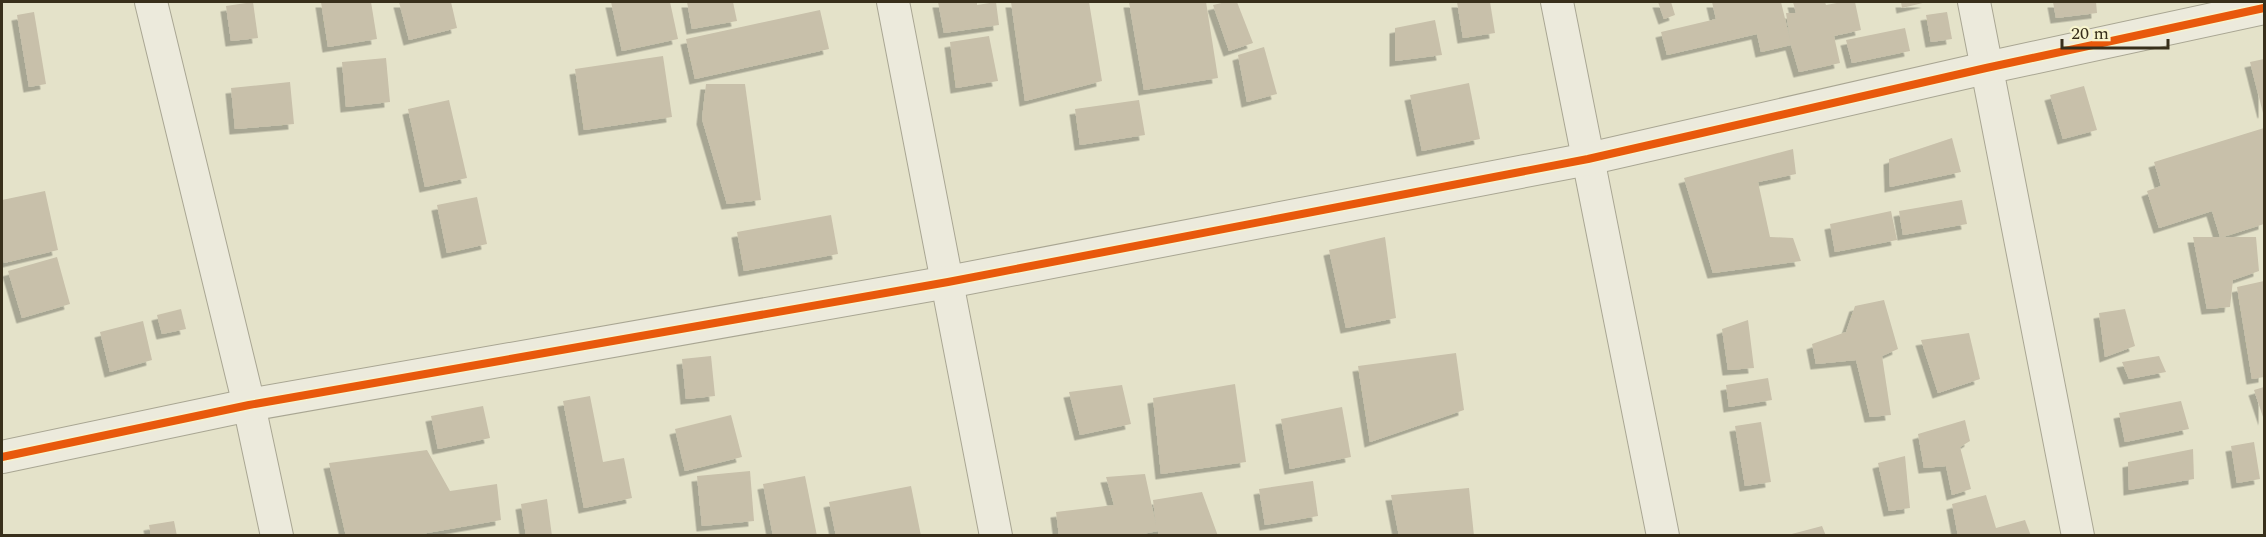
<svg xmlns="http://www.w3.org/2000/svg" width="2266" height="537" font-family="Spectral,serif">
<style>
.building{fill:#c8c0aa;filter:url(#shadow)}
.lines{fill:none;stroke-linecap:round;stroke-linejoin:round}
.minor-casing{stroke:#a9a693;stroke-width:34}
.minor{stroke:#eceadc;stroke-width:32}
.cycleway-casing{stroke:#f7f4cd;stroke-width:11}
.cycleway{stroke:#e8590c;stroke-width:8}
</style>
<defs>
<filter id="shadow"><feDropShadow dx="-5.5" dy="5.5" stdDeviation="0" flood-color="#0004"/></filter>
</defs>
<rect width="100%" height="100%" fill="#e4e2c9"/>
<g class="building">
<polygon points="253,2 258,38 231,41 226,6"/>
<polygon points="321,2 371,2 377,39 328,47"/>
<polygon points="399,2 451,2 457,28 409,40"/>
<polygon points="611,2 670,2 678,39 622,51"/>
<polygon points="687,2 733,2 737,21 692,29"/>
<polygon points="938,2 977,2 977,5 996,2 999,25 944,33"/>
<polygon points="1011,2 1089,2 1102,81 1025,101"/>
<polygon points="1129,2 1206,2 1218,78 1144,90"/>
<polygon points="1226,2 1237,2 1253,43 1229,51 1213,5"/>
<polygon points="1457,2 1490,2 1495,33 1463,38"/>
<polygon points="1658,2 1671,2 1675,15 1664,19"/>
<polygon points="1712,2 1781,2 1790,39 1786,13 1796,13 1793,2 1825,2 1826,5 1842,2 1855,2 1861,30 1834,36 1840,63 1799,72 1791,45 1761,52 1757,34 1667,55 1661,32 1716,19"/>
<polygon points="1901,2 1927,2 1902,8"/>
<polygon points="2053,2 2096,2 2097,13 2056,18"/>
<polygon points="820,10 829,49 695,79 686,39"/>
<polygon points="34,12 46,84 29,87 17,15"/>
<polygon points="1947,12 1952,39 1931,42 1926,15"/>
<polygon points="1435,20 1442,55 1395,61 1395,28"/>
<polygon points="1905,28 1910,51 1852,63 1846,40"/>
<polygon points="989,36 998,81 956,88 950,42"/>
<polygon points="1264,47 1277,94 1247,102 1238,55"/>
<polygon points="663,56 672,117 584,130 575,69"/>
<polygon points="386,58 390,102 346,107 342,62"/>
<polygon points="2264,59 2264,112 2263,113 2250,62"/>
<polygon points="290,82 294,124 235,129 231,88"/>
<polygon points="1469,83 1480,139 1422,151 1410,95"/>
<polygon points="706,84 745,84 761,200 727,204 702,119"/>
<polygon points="2084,86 2097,130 2063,139 2050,95"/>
<polygon points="449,100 467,178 425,187 408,109"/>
<polygon points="1139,100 1145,135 1080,145 1075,109"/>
<polygon points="2264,128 2264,224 2223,237 2256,237 2259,271 2233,280 2230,307 2207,309 2193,237 2220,237 2212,211 2159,228 2147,191 2161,186 2154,162"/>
<polygon points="1952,138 1961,172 1890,187 1889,159"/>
<polygon points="1793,149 1796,174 1758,182 1770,237 1793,238 1801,261 1713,273 1684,178"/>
<polygon points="45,191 58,250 4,263 2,253 2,200"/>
<polygon points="477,197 487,244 447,253 437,205"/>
<polygon points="1962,200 1967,224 1903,235 1899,211"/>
<polygon points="1891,211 1897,240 1835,252 1830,224"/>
<polygon points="831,215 838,254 744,271 737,232"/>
<polygon points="1385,237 1396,318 1346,328 1329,250"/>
<polygon points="57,257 70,304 22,318 8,271"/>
<polygon points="2264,281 2264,377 2252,379 2237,287"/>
<polygon points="1884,300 1898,349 1882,356 1891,415 1870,417 1856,360 1816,364 1812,344 1846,332 1855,306"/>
<polygon points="181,309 186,329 162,334 157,315"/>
<polygon points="2125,309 2135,346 2105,357 2099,313"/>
<polygon points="1748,320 1754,368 1728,370 1722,329"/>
<polygon points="143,321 152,360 110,372 100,332"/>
<polygon points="1969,333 1980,379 1938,393 1921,340"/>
<polygon points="1456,353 1464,410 1370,442 1358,366"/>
<polygon points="711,356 715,396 686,399 682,359"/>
<polygon points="2159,356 2166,372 2129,379 2122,362"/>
<polygon points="1768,378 1772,400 1729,407 1726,385"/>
<polygon points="1235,384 1246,462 1161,474 1153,398"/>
<polygon points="1122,385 1131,424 1080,435 1069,392"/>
<polygon points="2264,387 2264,420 2254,390"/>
<polygon points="590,396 603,462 624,458 632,498 584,508 563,401"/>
<polygon points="2181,401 2189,429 2125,442 2119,413"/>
<polygon points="483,406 490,438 438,449 431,416"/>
<polygon points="1342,407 1351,457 1290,469 1281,419"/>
<polygon points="731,415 742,457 685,471 675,429"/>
<polygon points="1965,420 1970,441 1960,447 1971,489 1952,495 1946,466 1924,468 1918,434"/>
<polygon points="1761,422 1771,482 1745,486 1735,426"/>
<polygon points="2254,442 2260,479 2237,483 2231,446"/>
<polygon points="2193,449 2194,479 2129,490 2128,462"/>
<polygon points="427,450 450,491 497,484 501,520 410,536 346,536 329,463"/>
<polygon points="1905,456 1910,508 1889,511 1878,463"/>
<polygon points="750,471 754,521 702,526 697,476"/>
<polygon points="1145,474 1156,525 1153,500 1202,492 1218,536 1158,536 1158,531 1132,536 1059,536 1056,512 1114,505 1106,477"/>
<polygon points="805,476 817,536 773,536 763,484"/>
<polygon points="1313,481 1318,516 1265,525 1259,489"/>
<polygon points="911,486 921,536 836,536 829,502"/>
<polygon points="1469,488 1474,536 1399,536 1391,495"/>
<polygon points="1986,495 1996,528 2025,520 2031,536 1958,536 1952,504"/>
<polygon points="547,499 552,536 526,536 521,504"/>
<polygon points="174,521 177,536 151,536 149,525"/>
<polygon points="1822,526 1826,536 1788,536 1788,535"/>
</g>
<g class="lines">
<g class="minor-casing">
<g id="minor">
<polyline points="151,2 249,405 277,536"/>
<polyline points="893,2 996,536"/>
<polyline points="1557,2 1663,536"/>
<polyline points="1974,2 2078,536"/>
<polyline points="2,457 249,405 948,282 1588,159 1986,68 2264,8"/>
</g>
</g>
<use href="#minor" class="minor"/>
<g class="cycleway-casing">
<polyline id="cycleway" points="2,457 249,405 948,282 1588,159 1986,68 2264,8"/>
</g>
<use href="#cycleway" class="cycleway"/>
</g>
<rect width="2266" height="537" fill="none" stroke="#382f1b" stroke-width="6"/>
<path d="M2062 39v9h106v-9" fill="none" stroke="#382f1b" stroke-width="3"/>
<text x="2071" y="39" font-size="18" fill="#382f1b" stroke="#f7f4cd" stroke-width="4.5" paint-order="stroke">20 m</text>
</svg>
